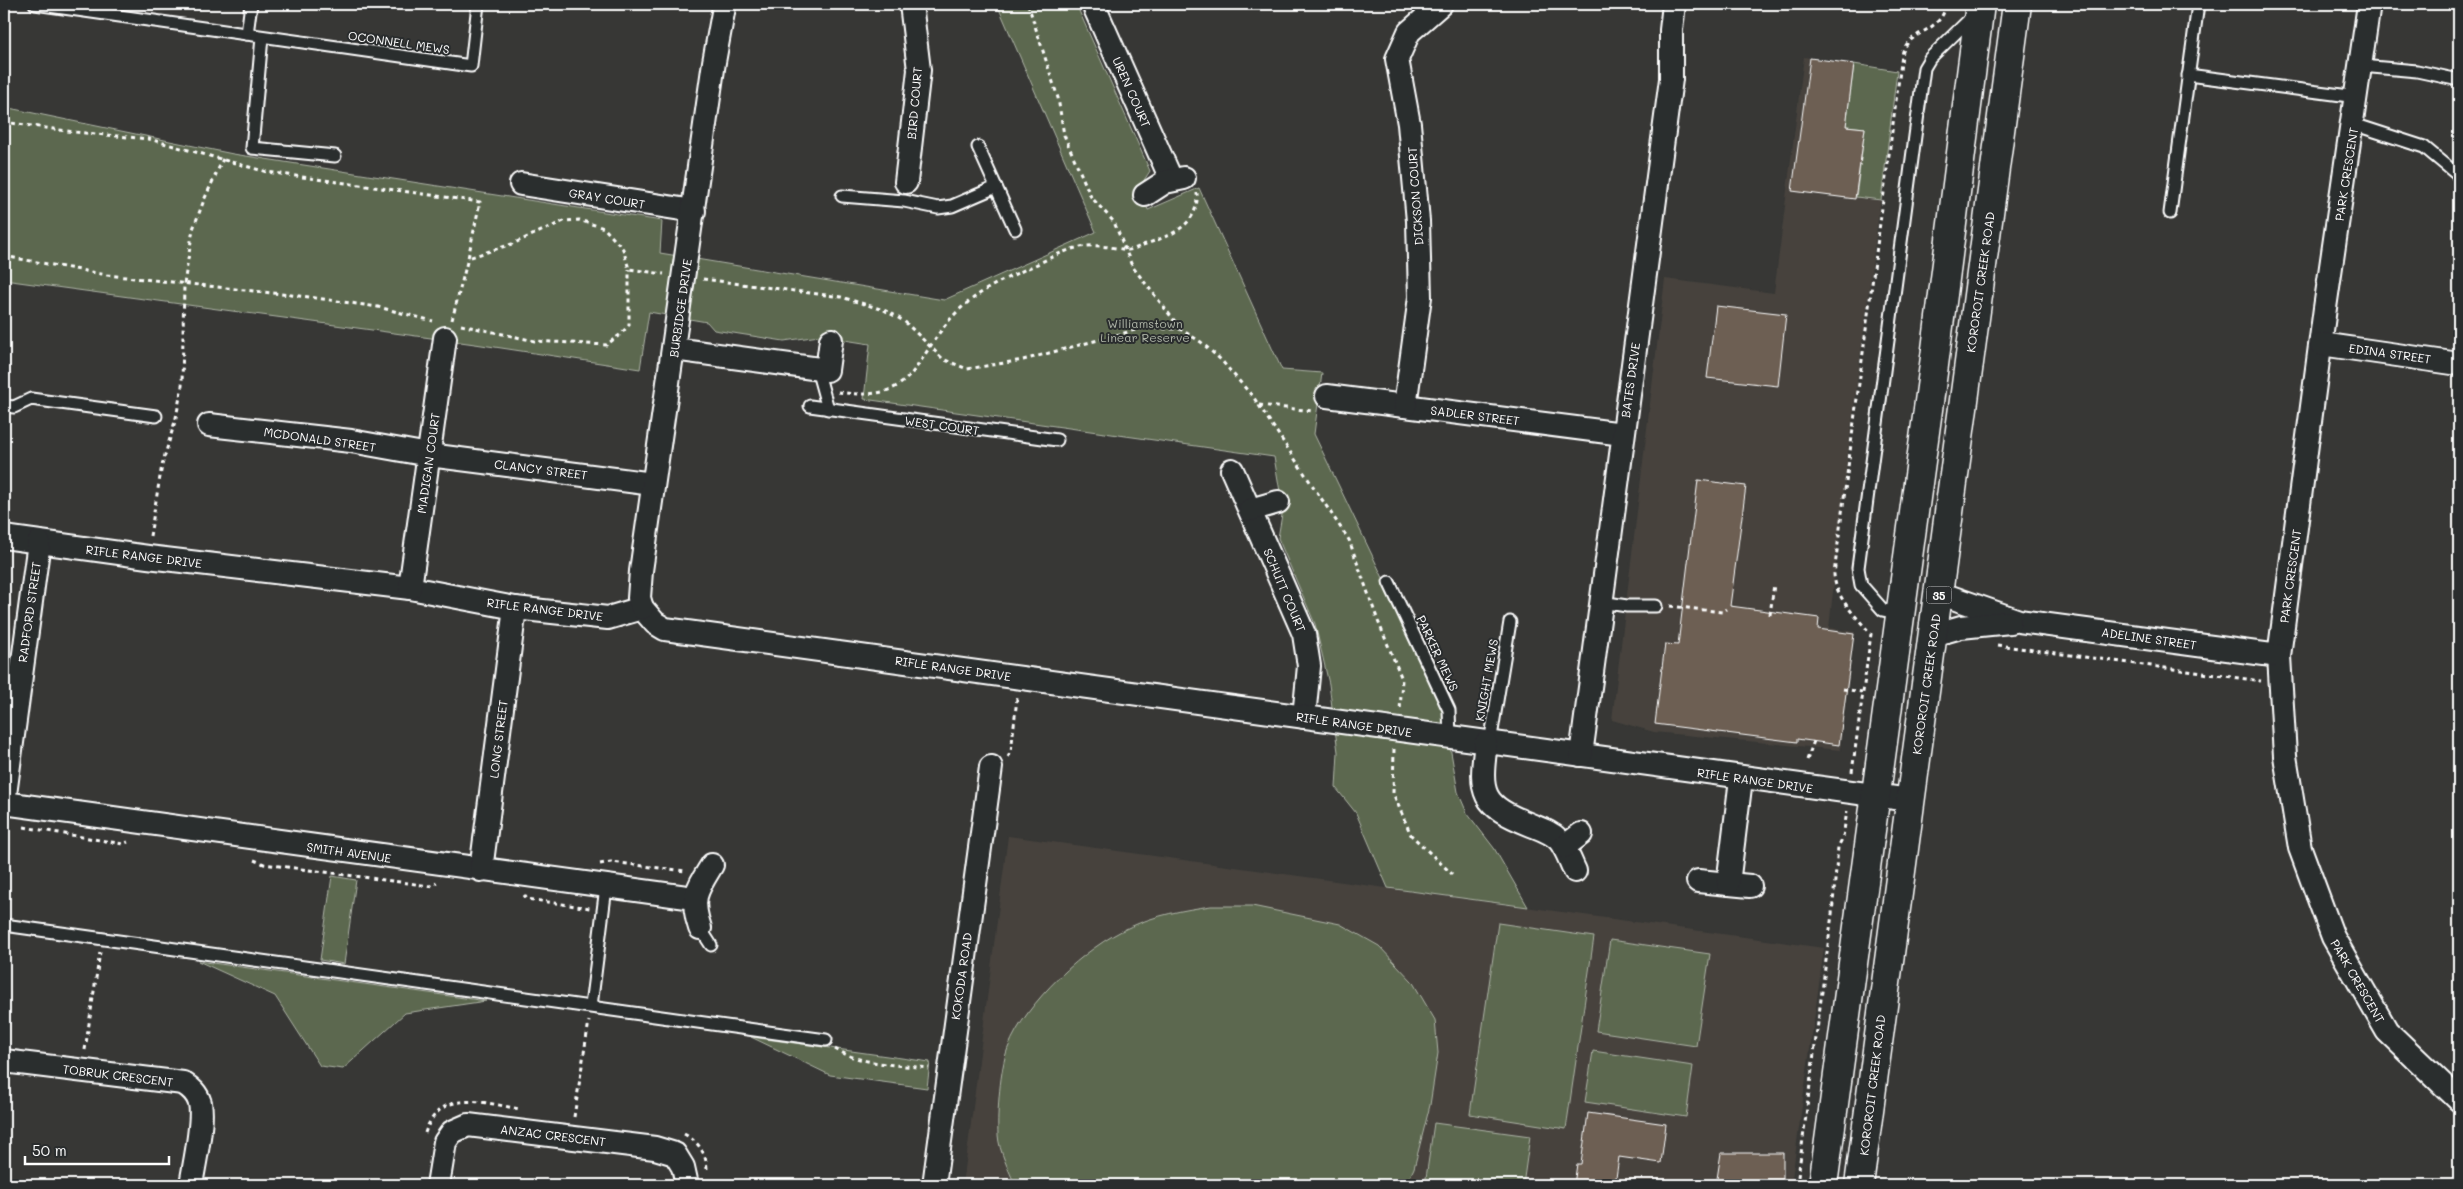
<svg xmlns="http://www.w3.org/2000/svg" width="2463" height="1189" font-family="Mali,sans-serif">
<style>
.built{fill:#47433e}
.green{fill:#5c684f;stroke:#aeb4a7}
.building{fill:#6d5f53;stroke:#fff}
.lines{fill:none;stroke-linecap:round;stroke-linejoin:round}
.lane-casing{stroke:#fff;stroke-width:15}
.street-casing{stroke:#fff;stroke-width:26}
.primary-casing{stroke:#fff;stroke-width:31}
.path{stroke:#fff;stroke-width:3;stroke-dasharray:4 4;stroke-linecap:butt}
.lane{stroke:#2a2d2e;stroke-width:11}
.street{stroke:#2a2d2e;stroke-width:22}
.primary{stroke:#2a2d2e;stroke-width:28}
.labels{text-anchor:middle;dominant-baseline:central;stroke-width:4;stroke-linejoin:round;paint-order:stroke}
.shield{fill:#2a2d2e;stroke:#bfc0c0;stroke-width:1}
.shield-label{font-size:11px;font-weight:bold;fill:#fff}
.street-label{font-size:12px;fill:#fff;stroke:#2a2d2e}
.park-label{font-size:12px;fill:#aeb4a7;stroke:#2a2d2e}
</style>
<rect width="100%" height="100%" fill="#373735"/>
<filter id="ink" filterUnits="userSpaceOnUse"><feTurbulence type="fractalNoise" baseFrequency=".02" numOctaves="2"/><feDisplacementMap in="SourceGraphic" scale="10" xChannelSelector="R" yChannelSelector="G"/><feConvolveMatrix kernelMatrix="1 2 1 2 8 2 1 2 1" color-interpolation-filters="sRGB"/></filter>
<g filter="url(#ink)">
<g class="built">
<polygon points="1804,57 1897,71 1848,454 1829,628 1855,632 1840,750 1654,732 1612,720 1665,279 1774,293"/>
<polygon points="1008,836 1824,948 1791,1185 963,1185"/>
</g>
<g class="green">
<polygon points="997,4 1076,4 1150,171 1139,188 1148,210 1199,188 1282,370 1322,373 1314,434 1442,701 1458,792 1467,813 1494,848 1528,907 1388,888 1356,813 1336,788 1338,752 1329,684 1315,624 1278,538 1283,509 1274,457 864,399 870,344 819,336 784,341 714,330 707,322 649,312 640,369 475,344 4,280 4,107 233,154 662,221 660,253 944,300 1096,232"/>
<polygon points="1854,64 1897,71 1881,200 1856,197 1865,128 1846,126"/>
<polygon points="332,876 356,880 344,964 320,960"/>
<path d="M1211 906H1252L1340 924 1379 946 1412 981 1435 1020 1438 1053 1430 1105 1414 1168 1406 1185H1015C1009 1170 999 1151 998 1135 997 1113 1000 1068 1008 1048 1025 1003 1086 946 1130 927 1156 915 1183 910 1211 906Z"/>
<polygon points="1498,923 1594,937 1566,1129 1470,1114"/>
<polygon points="1610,940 1710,954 1696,1046 1596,1031"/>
<polygon points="198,961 486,1001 405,1013 343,1069 320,1066 275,996"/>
<polygon points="751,1037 930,1062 927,1088 830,1075"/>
<polygon points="1593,1051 1693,1066 1686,1117 1585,1102"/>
<polygon points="1434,1123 1530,1136 1523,1185 1425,1185"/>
</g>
<g class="building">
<polygon points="1810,58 1854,64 1846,126 1865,128 1855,199 1792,191"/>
<polygon points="1716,306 1786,314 1778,386 1707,378"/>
<polygon points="1698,480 1746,486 1730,606 1819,618 1818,629 1854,634 1839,745 1797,739 1797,742 1655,724 1665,644 1678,645"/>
<polygon points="1588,1113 1666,1124 1661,1163 1619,1157 1615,1185 1574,1185 1577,1164 1581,1164"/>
<polygon points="1721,1153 1783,1153 1783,1185 1716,1185"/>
</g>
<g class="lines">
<g class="lane-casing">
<g id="lane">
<polyline points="35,4 471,66 478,4"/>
<polyline points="247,34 251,4"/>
<polyline points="262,37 252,148 335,156"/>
<polyline points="2361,66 2417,71 2459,80"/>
<polyline points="2188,75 2357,97"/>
<polyline points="2353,124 2424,147 2459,176"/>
<polyline points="978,147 1015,229"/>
<polyline points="842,196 904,201 938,208 952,206 996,187"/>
<polyline points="2170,213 2198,4"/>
<polyline points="817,369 828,409"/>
<polyline points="4,406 14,407 31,399 156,416"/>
<polyline points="810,406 1057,440"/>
<polyline points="1389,582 1449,710 1450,738"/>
<polyline points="1601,602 1627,606 1656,606"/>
<polyline points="1900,613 1883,610 1861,585 1858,568 1924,68 1930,58 1974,15"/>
<polyline points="1490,743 1510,622"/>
<polyline points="4,925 826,1040"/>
<polyline points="700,928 711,945"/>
<polyline points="591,1006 606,887"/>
</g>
</g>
<g class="street-casing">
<g id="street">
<polyline points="1093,4 1171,179"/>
<polyline points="2369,4 2325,308 2279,656 2285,756 2300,848 2333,937 2387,1031 2459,1100"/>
<polyline points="906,182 919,70 911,4"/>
<polyline points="521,184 694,211"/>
<polyline points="1145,195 1165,182 1184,178"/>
<polyline points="2321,344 2459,364"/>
<polyline points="674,349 827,370 831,340"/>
<polyline points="1327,396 1623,434"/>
<polyline points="1405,406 1420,297 1418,221 1409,124 1397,59 1409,32 1441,4"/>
<polyline points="209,425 351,441 429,455 653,484"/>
<polyline points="1232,470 1304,634 1309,666 1304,717"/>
<polyline points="1250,510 1278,502"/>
<polyline points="4,537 148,557 410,588 515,608 608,618 642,608 655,623 665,629 1910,800"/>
<polyline points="410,588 445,338"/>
<polyline points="1939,593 2019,621 2279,656"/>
<polyline points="642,608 639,598 641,571 714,62 724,7"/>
<polyline points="1933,635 1961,627 2010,622"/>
<path d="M1486 743C1479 795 1481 805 1531 825 1541 829 1551 832 1559 840 1566 848 1570 861 1575 871"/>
<polyline points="1581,755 1671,79 1671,30 1674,4"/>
<polyline points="4,802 39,542"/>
<polyline points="4,803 694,898"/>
<polyline points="1564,847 1581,834"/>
<polyline points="481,870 515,608"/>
<polyline points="1698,881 1750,886"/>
<polyline points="1728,884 1741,779"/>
<path d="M700 928C690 898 696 891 712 865"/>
<path d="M4 1061 183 1083C191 1088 197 1093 200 1103 204 1122 194 1165 191 1185"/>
<polyline points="438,1185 445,1142 452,1132 468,1125 655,1148 675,1154 683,1167 687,1185"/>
<polyline points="934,1185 991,767"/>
</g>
</g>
<g class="primary-casing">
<g id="primary">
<polyline points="1823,1185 1934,365 1980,4"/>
<polyline points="1859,1185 2017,4"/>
</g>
</g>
<g class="path">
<polyline points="1028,4 1058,98 1064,135 1091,197 1114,222 1132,266 1180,328"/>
<polyline points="4,122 74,132 149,139 267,172 480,202 468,258 512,244 564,221 579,220 604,228 623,249 629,269 664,274"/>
<polyline points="4,256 107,275 309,297 378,307 433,321"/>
<polyline points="703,279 841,297 884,310 904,321 943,359 967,369 1023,360 1143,328 1180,329 1201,342 1221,360 1254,398 1349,540 1378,621 1402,679 1400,711"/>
<polyline points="452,320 468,258"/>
<polyline points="461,325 535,341 606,345 621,334 629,325 629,269"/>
<path d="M838 392C920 404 911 359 956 313 978 291 1006 278 1033 266 1050 258 1068 248 1087 246 1101 245 1115 248 1128 250 1134 250 1141 245 1146 244 1172 235 1199 225 1197 193"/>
<polyline points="1259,405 1313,411"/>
<polyline points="150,536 162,465 176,418 182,386 184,284 193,229 204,200 223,159"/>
<polyline points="1670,606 1722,612 1726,609"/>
<polyline points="1770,615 1774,584"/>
<polyline points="1997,645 2261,681"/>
<polyline points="1843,689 1862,692"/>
<polyline points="1394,749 1393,793 1411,835 1452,874"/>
<polyline points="1008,757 1011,752 1017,698"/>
<polyline points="1807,760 1815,738"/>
<path d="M1852 772 1871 634C1856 616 1835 598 1834 574L1902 55C1907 29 1942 34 1946 4"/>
<polyline points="24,827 123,844 128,842"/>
<polyline points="254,860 264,864 430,886 437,883"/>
<polyline points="600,864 611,862 685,871"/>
<polyline points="524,895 527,899 590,908"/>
<path d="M835 1049C862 1065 899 1065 929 1068"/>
<polyline points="85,1050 100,952"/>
<polyline points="574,1117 589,1021"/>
<path d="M425 1133C440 1087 484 1103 520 1109"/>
<path d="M684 1134C699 1142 707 1154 707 1171"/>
<polyline points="1797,1185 1832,914 1838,847 1843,837 1847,811"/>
</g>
<use href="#lane" class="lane"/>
<use href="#street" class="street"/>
<use href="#primary" class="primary"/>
</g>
</g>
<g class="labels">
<rect class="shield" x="1926.5" y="586.5" width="25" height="17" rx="4"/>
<g class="shield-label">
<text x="1939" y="595">35</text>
</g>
<g class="street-label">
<text transform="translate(399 42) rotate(8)">OCONNELL MEWS</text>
<text transform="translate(1132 92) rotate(66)">UREN COURT</text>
<text transform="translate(914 103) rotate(-85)">BIRD COURT</text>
<text transform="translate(2346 174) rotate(-81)">PARK CRESCENT</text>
<text transform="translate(1415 196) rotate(-94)">DICKSON COURT</text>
<text transform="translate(607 198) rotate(9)">GRAY COURT</text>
<text transform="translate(1980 282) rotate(-82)">KOROROIT CREEK ROAD</text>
<text transform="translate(680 308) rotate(-82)">BURBIDGE DRIVE</text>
<text transform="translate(2390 353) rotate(8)">EDINA STREET</text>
<text transform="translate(1630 380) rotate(-82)">BATES DRIVE</text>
<text transform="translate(1475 415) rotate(7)">SADLER STREET</text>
<text transform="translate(942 425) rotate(8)">WEST COURT</text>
<text transform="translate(320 439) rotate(8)">MCDONALD STREET</text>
<text transform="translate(428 463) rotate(-82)">MADIGAN COURT</text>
<text transform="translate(541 469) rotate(7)">CLANCY STREET</text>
<text transform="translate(144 556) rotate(7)">RIFLE RANGE DRIVE</text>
<text transform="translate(2290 576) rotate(-82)">PARK CRESCENT</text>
<text transform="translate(1285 590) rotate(67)">SCHUTT COURT</text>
<text transform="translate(545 609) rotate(7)">RIFLE RANGE DRIVE</text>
<text transform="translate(29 612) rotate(-82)">RADFORD STREET</text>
<text transform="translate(2149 638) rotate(8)">ADELINE STREET</text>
<text transform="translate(1438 653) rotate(65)">PARKER MEWS</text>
<text transform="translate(953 668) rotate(8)">RIFLE RANGE DRIVE</text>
<text transform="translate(1486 680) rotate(-80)">KNIGHT MEWS</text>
<text transform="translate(1926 684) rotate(-82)">KOROROIT CREEK ROAD</text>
<text transform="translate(1354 724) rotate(8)">RIFLE RANGE DRIVE</text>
<text transform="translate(498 739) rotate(-83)">LONG STREET</text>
<text transform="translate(1755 780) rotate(8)">RIFLE RANGE DRIVE</text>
<text transform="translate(349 852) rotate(8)">SMITH AVENUE</text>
<text transform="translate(961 976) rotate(-82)">KOKODA ROAD</text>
<text transform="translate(2358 981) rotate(60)">PARK CRESCENT</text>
<text transform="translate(118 1075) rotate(7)">TOBRUK CRESCENT</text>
<text transform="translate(1872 1085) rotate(-83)">KOROROIT CREEK ROAD</text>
<text transform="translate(553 1135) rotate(7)">ANZAC CRESCENT</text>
</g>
<g class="park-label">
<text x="1145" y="323">Williamstown<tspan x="1145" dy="14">Linear Reserve</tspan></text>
</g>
</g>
<rect width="2463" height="1189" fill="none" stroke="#2a2d2e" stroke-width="20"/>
<rect x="10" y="10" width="2443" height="1169" fill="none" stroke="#fff" stroke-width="2" filter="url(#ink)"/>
<path d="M25 1156v8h144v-8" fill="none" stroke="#ffffff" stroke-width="2.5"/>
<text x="32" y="1156" font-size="15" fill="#ffffff" stroke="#2a2d2e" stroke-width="4" paint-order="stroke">50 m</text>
</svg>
